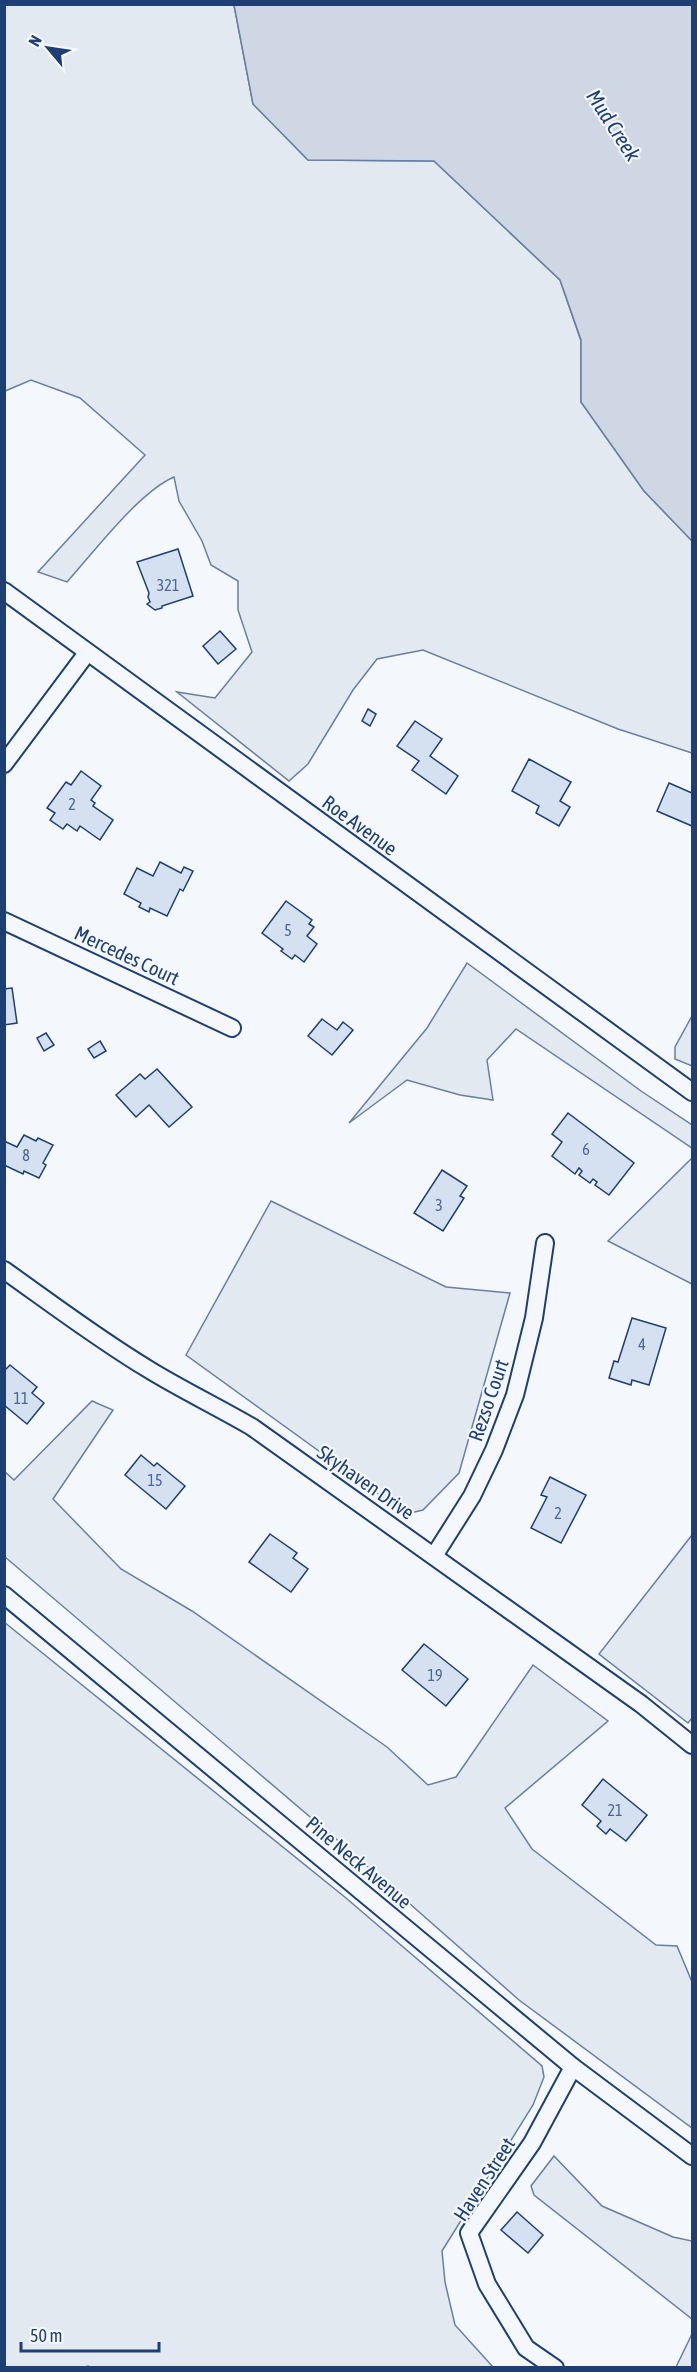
<svg xmlns="http://www.w3.org/2000/svg" width="697" height="2372" font-family="'Asap Condensed',sans-serif">
<style>
.green{fill:#e3e9f0;stroke:#687fa3;stroke-width:1.5}
.water{fill:#cfd7e4;stroke:#687fa3;stroke-width:1.5}
.building{fill:#d5e0f0;stroke:#1d3f73;stroke-width:1.5}
.lines{fill:none;stroke-linecap:round;stroke-linejoin:round}
.minor-casing{stroke:#1d3f73;stroke-width:20}
.minor{stroke:#f4f7fb;stroke-width:16}
.labels{text-anchor:middle;dominant-baseline:central;stroke-width:4.5;stroke-linejoin:round;paint-order:stroke}
.number-label{font-size:16px;fill:#4b6792}
.street-label{font-size:20px;fill:#1d3f73;stroke:#f4f7fb}
.water-label{font-size:21px;font-style:italic;fill:#1d3f73;stroke:#f4f7fb}
</style>
<rect width="100%" height="100%" fill="#f4f7fb"/>
<g class="green">
<path d="M5 5H234L253 104 308 160 434 161 560 280 581 341V402L644 491 692 541V753L618 729 423 650 377 659 353 690 308 764 289 781 177 692 215 698 252 652 238 610V581L211 565 202 541 179 501 174 477C139 492 93 553 67 582L38 572 145 455 80 398 31 380 5 391Z"/>
<polygon points="467,963 641,1091 692,1125 692,1148 516,1029 487,1060 493,1100 460,1095 407,1080 349,1123 427,1028"/>
<polygon points="692,1016 692,1066 675,1059 675,1047"/>
<polygon points="692,1158 692,1284 608,1241"/>
<polygon points="271,1201 446,1287 510,1293 459,1473 423,1510 406,1514 186,1355"/>
<polygon points="92,1401 113,1410 53,1499 121,1569 192,1611 387,1747 428,1785 456,1777 533,1665 608,1721 505,1808 532,1849 656,1945 677,1946 692,1982 692,2128 519,2000 343,1845 5,1557 5,1472 14,1480"/>
<polygon points="692,1535 692,1718 688,1723 599,1654"/>
<polygon points="4,1622 346,1898 542,2066 544,2077 533,2105 442,2251 445,2282 455,2325 493,2367 93,2368 88,2366 82,2368 5,2367"/>
<polygon points="554,2156 602,2206 673,2237 692,2241 692,2319 534,2195 531,2186"/>
<polygon points="692,2334 692,2367 676,2367"/>
</g>
<polygon class="water" points="234,5 692,5 692,541 644,491 581,402 581,340 560,280 434,161 308,160 253,104"/>
<g class="building">
<polygon points="178,549 193,596 162,606 162,608 155,610 147,604 150,602 148,597 149,593 137,562"/>
<polygon points="220,631 236,649 218,664 203,646"/>
<polygon points="368,709 376,714 370,726 362,721"/>
<polygon points="415,721 442,739 430,756 458,776 446,794 412,770 419,761 397,746"/>
<polygon points="529,759 571,782 560,801 570,807 559,826 536,813 539,806 512,791"/>
<polygon points="81,771 101,786 91,800 95,803 93,806 113,820 100,840 80,826 77,831 67,824 63,829 50,820 55,813 47,808 66,782 71,785"/>
<polygon points="669,783 692,793 692,826 657,811"/>
<polygon points="160,862 181,873 184,867 193,871 183,891 180,889 167,916 150,908 149,912 139,907 141,903 124,894 137,868 153,876"/>
<polygon points="286,901 312,920 309,924 314,927 307,936 317,944 304,962 295,955 292,959 281,951 283,949 262,933"/>
<polygon points="12,988 17,1023 4,1025 4,989"/>
<polygon points="322,1019 337,1030 343,1022 353,1030 332,1055 308,1036"/>
<polygon points="46,1033 54,1045 44,1051 37,1038"/>
<polygon points="100,1041 106,1051 94,1058 88,1049"/>
<polygon points="157,1069 192,1107 169,1127 149,1105 136,1117 116,1095 140,1074 145,1079"/>
<polygon points="568,1113 634,1163 609,1195 595,1185 597,1182 593,1179 590,1183 579,1175 582,1171 579,1168 575,1174 552,1156 562,1142 552,1134"/>
<polygon points="24,1135 36,1141 38,1138 53,1145 43,1163 46,1165 39,1178 24,1171 23,1174 4,1165 4,1141 17,1147"/>
<polygon points="442,1170 467,1186 460,1196 464,1198 443,1231 414,1213"/>
<polygon points="632,1318 666,1328 649,1385 632,1380 631,1385 609,1378 614,1361 618,1362"/>
<polygon points="10,1365 37,1387 32,1393 44,1403 27,1424 4,1405 4,1371"/>
<polygon points="141,1455 154,1466 157,1463 185,1486 166,1509 125,1475"/>
<polygon points="550,1477 586,1495 561,1543 531,1528 547,1497 541,1495"/>
<polygon points="270,1534 297,1553 293,1558 308,1569 291,1592 249,1562"/>
<polygon points="424,1644 468,1679 446,1706 402,1670"/>
<polygon points="603,1779 647,1815 626,1841 610,1829 606,1834 597,1826 601,1821 582,1805"/>
<polygon points="517,2212 543,2235 528,2253 501,2230"/>
</g>
<g class="lines">
<g class="minor-casing">
<g id="minor">
<polyline points="4,591 692,1092"/>
<polyline points="4,764 87,653"/>
<polyline points="4,921 232,1028"/>
<path d="M4 1270C52 1304 98 1339 148 1369 182 1390 218 1407 252 1427L641 1704 692 1745"/>
<polyline points="434,1556 472,1496 494,1450 515,1395 534,1318 545,1243"/>
<polyline points="4,1595 573,2067 692,2156"/>
<polyline points="555,2368 526,2348 487,2284 469,2233 532,2143 573,2067"/>
</g>
</g>
<use href="#minor" class="minor"/>
</g>
<g class="labels">
<g class="number-label">
<text x="168" y="585">321</text>
<text x="72" y="804">2</text>
<text x="288" y="930">5</text>
<text x="586" y="1149">6</text>
<text x="26" y="1155">8</text>
<text x="439" y="1205">3</text>
<text x="642" y="1344">4</text>
<text x="21" y="1398">11</text>
<text x="155" y="1480">15</text>
<text x="558" y="1513">2</text>
<text x="435" y="1675">19</text>
<text x="615" y="1810">21</text>
</g>
<g class="street-label">
<text transform="translate(360 825) rotate(36)">Roe Avenue</text>
<text transform="translate(127 955) rotate(25)">Mercedes Court</text>
<text transform="translate(488 1400) rotate(-71)">Rezso Court</text>
<text transform="translate(366 1482) rotate(35)">Skyhaven Drive</text>
<text transform="translate(359 1862) rotate(40)">Pine Neck Avenue</text>
<text transform="translate(484 2179) rotate(-57)">Haven Street</text>
</g>
<g class="water-label">
<text transform="translate(614 125) rotate(57)">Mud Creek</text>
</g>
</g>
<rect width="697" height="2372" fill="none" stroke="#1d3f73" stroke-width="12"/>
<g transform="translate(48 48) rotate(299)" stroke="#f4f7fb" stroke-width="4.5" paint-order="stroke">
<path d="M0-4.5L10 22L0 15L-10 22Z" fill="#1d3f73"/>
<text y="-9" font-size="16" font-weight="bold" text-anchor="middle" fill="#1d3f73">N</text>
</g>
<path d="M21 2342v9h138v-9" fill="none" stroke="#1d3f73" stroke-width="3"/>
<text x="30" y="2342" font-size="18" fill="#1d3f73" stroke="#f4f7fb" stroke-width="4.5" paint-order="stroke">50 m</text>
</svg>
